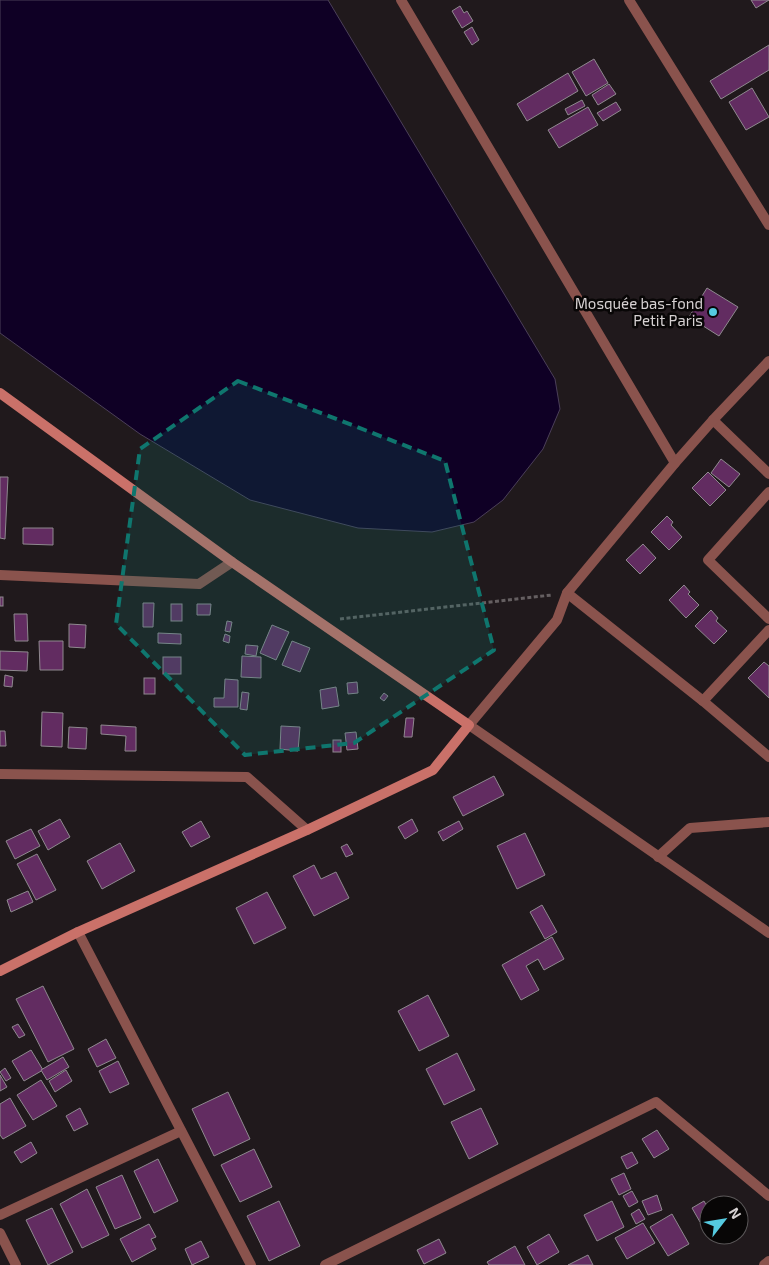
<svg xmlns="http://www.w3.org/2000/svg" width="769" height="1265" font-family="'Exo 2',sans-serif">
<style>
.water{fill:#0f0025;stroke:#4b3f59}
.building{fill:#622c61;stroke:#8f898f}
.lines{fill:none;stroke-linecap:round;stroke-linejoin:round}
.path{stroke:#655f61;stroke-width:3;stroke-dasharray:4 2.5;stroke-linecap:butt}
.service{stroke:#8a534d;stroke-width:10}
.minor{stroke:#8a534d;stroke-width:10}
.tertiary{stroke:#8a534d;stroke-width:10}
.secondary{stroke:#ca7169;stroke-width:10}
.marked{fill:#0f766e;fill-opacity:0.2;stroke:#0f766e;stroke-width:4;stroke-dasharray:10 6;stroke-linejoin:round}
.poi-dot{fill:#55cae0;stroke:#080606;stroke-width:2}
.labels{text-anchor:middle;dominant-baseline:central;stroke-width:5;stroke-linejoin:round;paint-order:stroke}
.poi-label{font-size:15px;fill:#d6d1d2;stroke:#080606;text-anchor:end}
</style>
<rect width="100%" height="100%" fill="#20191c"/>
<polygon class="water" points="0,0 328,0 555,379 560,409 543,449 503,500 474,522 432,532 358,528 250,500 140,434 0,333"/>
<g class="building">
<polygon points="751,0 769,0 756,8"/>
<polygon points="460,6 464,13 467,11 473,21 462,28 452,11"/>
<polygon points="472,27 479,40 472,45 464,32"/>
<polygon points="769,45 769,70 721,99 710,81"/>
<polygon points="594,59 608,83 586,96 572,72"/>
<polygon points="568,73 578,91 527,121 517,104"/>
<polygon points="609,84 616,94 598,105 592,95"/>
<polygon points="752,88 769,117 746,130 729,102"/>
<polygon points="582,100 585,106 568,115 565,109"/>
<polygon points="616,102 621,110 603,121 597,113"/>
<polygon points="588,107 598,125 559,148 548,130"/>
<polygon points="707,288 738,307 719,336 689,317"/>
<polygon points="721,459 740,474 729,487 711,473"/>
<polygon points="708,472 726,490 710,506 692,488"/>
<polygon points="0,477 8,477 5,539 0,538"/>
<polygon points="667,516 673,522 671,525 682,537 669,550 651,532"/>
<polygon points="23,528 53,528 53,545 23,544"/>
<polygon points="643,544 656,558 640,574 626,560"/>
<polygon points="684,585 690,592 688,594 699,605 686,618 669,600"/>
<rect x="0" y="597" width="3" height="9"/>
<polygon points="143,603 154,603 153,627 143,627"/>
<rect x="171" y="604" width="11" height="17"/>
<polygon points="197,604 211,604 210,615 197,615"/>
<polygon points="711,610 718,618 716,621 727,631 714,644 695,626"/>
<polygon points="14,614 27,614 28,641 15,641"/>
<polygon points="227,621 232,622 230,632 225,631"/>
<polygon points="69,624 86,625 85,648 69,647"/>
<polygon points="272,625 289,632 276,660 260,653"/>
<polygon points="158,633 181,634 181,644 158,643"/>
<polygon points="225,634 230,636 229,643 223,641"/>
<polygon points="39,641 63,641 63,670 40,670"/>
<polygon points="292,641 310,648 300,672 282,665"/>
<polygon points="246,645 258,646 256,656 245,654"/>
<polygon points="0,651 28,652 27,671 0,670"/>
<polygon points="242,656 261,657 261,678 241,677"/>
<rect x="163" y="657" width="18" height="17"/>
<polygon points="764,662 769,666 769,698 748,678"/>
<polygon points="5,675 13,677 12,687 4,686"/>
<rect x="144" y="678" width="11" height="16"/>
<polygon points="225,679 238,680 238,707 214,707 214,698 224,698"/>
<polygon points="357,682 358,693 348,694 347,683"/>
<polygon points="336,687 339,706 322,709 320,690"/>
<polygon points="242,692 249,693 247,710 240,709"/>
<polygon points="384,693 388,696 384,701 380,698"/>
<polygon points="42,712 63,713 62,747 41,746"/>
<polygon points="406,718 414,718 412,737 404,737"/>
<polygon points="101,725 136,727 136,751 125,751 126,736 101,734"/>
<polygon points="281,726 300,727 298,751 280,749"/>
<polygon points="69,727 87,728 86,749 68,748"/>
<polygon points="0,731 5,731 6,746 0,746"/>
<polygon points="356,732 358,749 347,750 345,733"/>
<rect x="333" y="740" width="8" height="12"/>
<polygon points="494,776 504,795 463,816 453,797"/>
<polygon points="60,819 70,837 48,850 38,831"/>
<polygon points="412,819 418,831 405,839 398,827"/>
<polygon points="201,821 210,837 191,847 182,832"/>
<polygon points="459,821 463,829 443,841 438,832"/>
<polygon points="31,829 40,846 15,859 6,841"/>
<polygon points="525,833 545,875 517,889 497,846"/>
<polygon points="120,843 135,871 102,889 87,861"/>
<polygon points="347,844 353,854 346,857 341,847"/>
<polygon points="37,854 56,890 36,900 17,864"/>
<polygon points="314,865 321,879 336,872 349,898 314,916 293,876"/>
<polygon points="28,891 33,902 11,912 7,900"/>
<polygon points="267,892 286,928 254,944 236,908"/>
<polygon points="542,905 557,932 545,939 530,912"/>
<polygon points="552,937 564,959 544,970 538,959 526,966 539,990 521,1000 502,965"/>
<polygon points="43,986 74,1049 48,1062 16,999"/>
<polygon points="428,995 449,1036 419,1051 398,1011"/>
<polygon points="18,1024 25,1035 19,1038 12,1027"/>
<polygon points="106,1039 116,1058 97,1067 88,1049"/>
<polygon points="31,1050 43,1070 24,1081 12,1061"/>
<polygon points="457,1053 475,1090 444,1105 426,1069"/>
<polygon points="63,1057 69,1067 47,1080 41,1070"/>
<polygon points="118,1061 129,1084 110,1093 99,1071"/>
<polygon points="5,1068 11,1078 6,1081 0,1072"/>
<polygon points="66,1070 72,1081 55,1092 49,1081"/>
<polygon points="0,1075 7,1087 0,1091"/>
<polygon points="41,1080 57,1106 33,1120 17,1095"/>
<polygon points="228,1092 250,1139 214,1156 192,1109"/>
<polygon points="10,1098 26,1126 3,1139 0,1135 0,1104"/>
<polygon points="80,1108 88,1124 74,1131 66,1116"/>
<polygon points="481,1108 498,1144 469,1159 451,1122"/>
<polygon points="657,1130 669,1149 654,1158 642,1139"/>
<polygon points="31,1142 37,1153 21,1163 14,1152"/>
<polygon points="254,1149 272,1187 240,1202 221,1165"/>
<polygon points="632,1152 638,1163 627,1169 621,1157"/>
<polygon points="158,1159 178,1201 154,1213 134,1171"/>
<polygon points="624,1173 631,1189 619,1195 611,1179"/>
<polygon points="122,1175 141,1218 115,1229 96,1187"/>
<polygon points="87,1189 109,1235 82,1248 60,1204"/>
<polygon points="632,1191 638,1202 629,1207 623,1196"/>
<polygon points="657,1195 662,1210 648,1215 642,1201"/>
<polygon points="279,1201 300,1246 269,1261 247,1216"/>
<polygon points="612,1201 624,1227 597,1241 584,1215"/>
<polygon points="704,1201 709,1210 709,1217 700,1222 692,1208"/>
<polygon points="52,1208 73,1252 48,1265 26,1220"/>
<polygon points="639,1209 645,1219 636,1224 631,1214"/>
<polygon points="672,1214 689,1244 668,1256 650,1227"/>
<polygon points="643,1223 655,1243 627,1259 615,1238"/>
<polygon points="149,1224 156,1237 151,1239 156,1249 132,1262 120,1239"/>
<polygon points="549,1234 559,1252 537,1265 527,1247"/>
<polygon points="439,1239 446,1253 424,1264 417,1250"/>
<polygon points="201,1241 209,1257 192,1265 185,1249"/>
<polygon points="515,1246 525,1265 489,1265 487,1262"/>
<polygon points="588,1255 593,1265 568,1265"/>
</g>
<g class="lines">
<polyline class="path" points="340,619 552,595"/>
<g class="service">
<polyline points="769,492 708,560 769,619"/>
<polyline points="658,857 690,828 769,822"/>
</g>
<g class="minor">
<polyline points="401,0 675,463"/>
<polyline points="629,0 769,225"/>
<polyline points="713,420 769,474"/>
<polyline points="0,575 199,584 232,562"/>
<polyline points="567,593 703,701 769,757"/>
<polyline points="703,701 769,630"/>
<polyline points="0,774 247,777 307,830"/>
<polyline points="78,932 251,1265"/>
<polyline points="0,1215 181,1131"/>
<polyline points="0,1233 16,1265"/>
<polyline points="325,1265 656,1102 769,1196"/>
<polyline points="764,1265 769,1261"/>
</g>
<polyline class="tertiary" points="769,361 713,420 675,463 567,593 557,620 469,725 769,933"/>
<polyline class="secondary" points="0,393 232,562 469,725 433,770 307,830 78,932 0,971"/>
</g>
<path class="marked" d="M238 381 445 461 494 650 354 743 245 755 116 624 140 449Z"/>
<circle class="poi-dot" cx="713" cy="312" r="5"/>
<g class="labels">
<g class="poi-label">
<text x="703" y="303">Mosquée bas-fond<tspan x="703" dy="17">Petit Paris</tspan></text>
</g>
</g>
<g transform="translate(724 1220) rotate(59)"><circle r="24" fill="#080606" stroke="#5a5758"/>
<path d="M0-4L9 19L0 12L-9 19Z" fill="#55cae0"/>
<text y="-8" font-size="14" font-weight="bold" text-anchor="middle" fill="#d6d1d2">N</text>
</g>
</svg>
